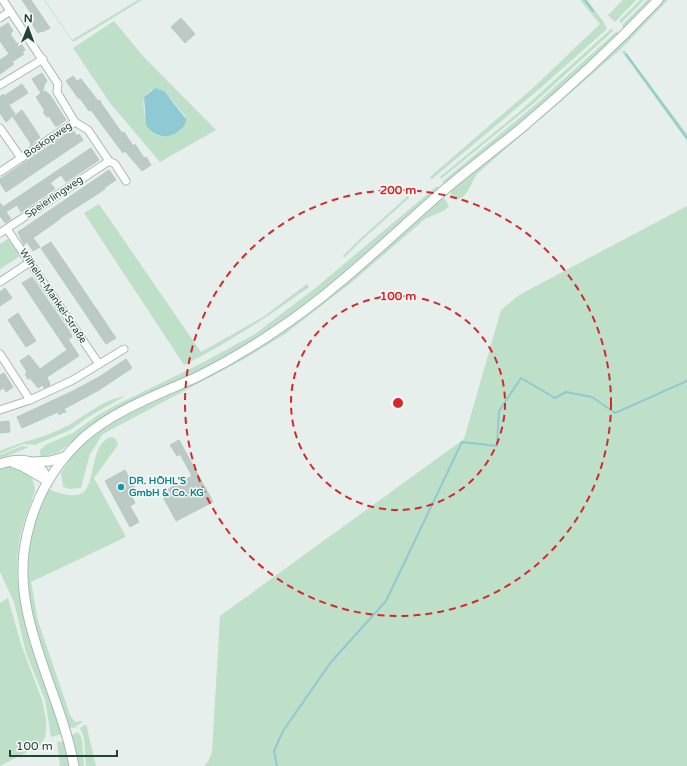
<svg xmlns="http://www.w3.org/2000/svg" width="687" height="766" font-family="'Varela Round',sans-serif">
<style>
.green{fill:#bfe0c8;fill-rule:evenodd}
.water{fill:#8ec9d4}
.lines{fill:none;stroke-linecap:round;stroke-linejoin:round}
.stream{stroke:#8ec9d4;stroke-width:2}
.building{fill:#bbcac4;stroke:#b8c9c2}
.street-casing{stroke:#a8b8b2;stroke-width:9}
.secondary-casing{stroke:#a4bbb3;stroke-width:11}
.street{stroke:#fff;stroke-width:7}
.secondary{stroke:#fff;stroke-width:9}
.ring{fill:none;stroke:#d62828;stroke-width:2;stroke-dasharray:7 5}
.culture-dot{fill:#0f9aa8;stroke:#f7fbf9;stroke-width:1.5}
.labels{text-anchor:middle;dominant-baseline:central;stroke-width:3;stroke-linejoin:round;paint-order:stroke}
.street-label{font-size:10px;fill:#24423a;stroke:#f7fbf9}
.culture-label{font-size:10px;font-weight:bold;fill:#0d838f;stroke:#f7fbf9;text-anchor:start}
.centre{fill:#d62828;stroke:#f7fbf9;stroke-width:2}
.ring-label{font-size:12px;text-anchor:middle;font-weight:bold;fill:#d62828;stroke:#f7fbf9;stroke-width:3;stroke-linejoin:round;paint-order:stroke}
</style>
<rect width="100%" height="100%" fill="#e6efeb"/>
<g class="green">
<polygon points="44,0 45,0 72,40 138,0 142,0 75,41 72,41"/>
<polygon points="580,0 587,0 603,21 607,29 537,91 432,179 430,177 534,87 600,24"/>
<polygon points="623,0 636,0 615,22 608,15"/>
<polygon points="640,0 644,0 620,24 620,20"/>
<polygon points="647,0 654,0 624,30 622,25"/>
<path d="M662 0H668L621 49 477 174C472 181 463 209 451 195V190Z"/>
<path d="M114 21 142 55 216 130 160 162 110 103 73 48ZM152 89 170 98 185 116 186 123C158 153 141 128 144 97Z"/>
<polygon points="611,29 614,30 534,103 441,179 440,178 441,176 518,113"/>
<polygon points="617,31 618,37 577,76 446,185 443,184 443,181 535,105"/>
<polygon points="624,50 687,134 687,141 622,52"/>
<polygon points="437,186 440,190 317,295 253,342 219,361 147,396 82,434 59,452 42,457 40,455 40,450 47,444 73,433 98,415 116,405 202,363 255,334 313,290"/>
<polygon points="408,196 409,198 362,240 344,258 343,256 361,238"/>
<polygon points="440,199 445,199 449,206 445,210 425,219 352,282 285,334 244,359 103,434 90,454 81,488 69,489 63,487 61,473 76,451 95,433 116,419 253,350"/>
<path d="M99 204 201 352 263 317 307 284 309 287C269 316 228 343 184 365L84 213Z"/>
<polygon points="687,206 687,766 204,766 208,762 212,752 220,616 464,439 501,310 519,295"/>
<polygon points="8,239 20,256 0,269 0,244"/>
<path d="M125 396 90 416 70 430 35 445 23 444 0 454V451C22 441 46 438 67 426 87 415 102 400 125 396Z"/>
<path d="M112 437 116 439 118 445 94 478 126 537 31 582 38 621 70 715 75 722 84 721 74 728 68 727C52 662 17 610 29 540 32 523 41 505 48 489 59 493 74 499 84 492 96 480 90 442 112 437Z"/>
<polygon points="22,446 29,447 0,459 0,455"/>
<path d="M4 466C22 467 34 471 35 491 29 508 22 525 19 543 8 612 47 671 62 734L51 737 45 700 26 653 14 602 0 572V467Z"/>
<polygon points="8,598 21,644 42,700 46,719 46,729 45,738 39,746 0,766 0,603"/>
<polygon points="86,724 96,766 86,766 84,738 80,728"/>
<polygon points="78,732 82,739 84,766 76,766 70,736"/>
<polygon points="65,741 69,766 60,766 57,742"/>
</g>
<path class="water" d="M155 88 164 91 186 119C186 124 185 125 182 128 170 140 156 139 146 125L144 97Z"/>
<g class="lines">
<g class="stream">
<polyline points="585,0 593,11"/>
<polyline points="626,54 687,138"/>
<polyline points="497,443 499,411 521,378 555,398 566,392 592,397 615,413 687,381"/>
<polyline points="277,766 274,751 283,731 331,662 386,601 462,442 497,446"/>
</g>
</g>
<g class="building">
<polygon points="22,0 31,0 50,28 42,32 41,31 38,33 32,24 35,19"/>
<polygon points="181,18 195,34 185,43 171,27"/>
<polygon points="8,23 13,31 10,34 17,44 20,42 25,50 22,52 24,54 12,62 14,64 0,74 0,60 9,54 0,41 0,28"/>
<polygon points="42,73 47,81 45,83 42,93 45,91 50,95 66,120 56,127 49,116 47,117 45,115 43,112 45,111 36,97 41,93 32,79"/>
<polygon points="73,76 77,81 81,79 98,101 100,100 101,103 122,133 124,132 133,146 135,144 144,158 146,157 151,165 142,171 125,151 123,153 91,110 89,111 80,98 79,99 66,81"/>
<polygon points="22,84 28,93 9,105 15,114 6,122 0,113 0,97 3,94 4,96"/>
<polygon points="22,110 40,137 30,146 31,144 13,117"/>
<polygon points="73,130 77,136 79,134 83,140 6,192 0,183 0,179"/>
<polygon points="91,148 99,160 66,182 61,175 50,183 55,189 21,212 17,205 6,212 11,219 5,223 0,216 0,203 3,207"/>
<polygon points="109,170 116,180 104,188 105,189 102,191 60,218 60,219 33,238 40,247 33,251 27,242 24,245 18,232"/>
<polygon points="51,242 116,338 106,344 41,248"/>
<polygon points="32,277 71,334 72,337 68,339 79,356 47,377 50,385 44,388 43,385 38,388 30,378 28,379 25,374 27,372 20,361 29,355 40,369 67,350 22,283"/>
<polygon points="5,288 12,298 0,306 0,292"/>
<polygon points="18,313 36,341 26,347 8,320"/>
<polygon points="126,359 132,368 99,390 64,409 66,412 62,413 59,415 58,412 22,428 17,417 75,390 99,377"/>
<polygon points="4,373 13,387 6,392 4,388 0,390 0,375"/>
<polygon points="9,421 10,432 0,433 0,422"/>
<polygon points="179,440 213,502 176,521 161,493 192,476 180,454 177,456 170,445"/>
<polygon points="125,470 138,494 132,497 135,503 130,506 139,522 130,527 105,481"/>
</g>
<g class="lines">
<g class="street-casing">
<g id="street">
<polyline points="3,0 58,84 57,92 75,122 88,130 109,161 115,164 126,181"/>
<polyline points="0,18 10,11"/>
<polyline points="0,85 43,59"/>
<polyline points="0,128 21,158"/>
<polyline points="0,172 75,122"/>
<polyline points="7,229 99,364"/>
<polyline points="0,233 109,161"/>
<polyline points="0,282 30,262"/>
<polyline points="0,354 30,400"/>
<polyline points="0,410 30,400 73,380 124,349"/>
</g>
</g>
<g class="secondary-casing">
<g id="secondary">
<polyline points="32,462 50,461 64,457"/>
<polyline points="14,463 24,467 48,481"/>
<path d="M0 464C21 457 39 458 48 481"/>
<path d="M74 766C60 689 8 615 27 535 35 498 55 464 83 438 115 410 159 394 197 377 225 363 252 347 277 330 337 290 389 238 443 191 468 170 494 150 519 130 568 89 614 46 658 0"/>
</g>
</g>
<use href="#street" class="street"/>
<use href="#secondary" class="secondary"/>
</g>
<g class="ring">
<circle cx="398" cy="403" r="107"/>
<circle cx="398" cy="403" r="213"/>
</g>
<circle class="culture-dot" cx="121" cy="487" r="4"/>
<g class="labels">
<g class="street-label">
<text transform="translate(48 140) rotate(-34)">Boskopweg</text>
<text transform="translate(54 197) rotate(-34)">Speierlingweg</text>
<text transform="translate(53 296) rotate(56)">Wilhelm-Mankel-Straße</text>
</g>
<g class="culture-label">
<text x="129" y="481">DR. HÖHL'S<tspan x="129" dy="12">GmbH &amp; Co. KG</tspan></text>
</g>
</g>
<circle cx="398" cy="403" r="6" class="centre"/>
<g class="ring-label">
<text x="398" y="194">200 m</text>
<text x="398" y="300">100 m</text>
</g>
<g transform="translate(28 28) rotate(1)" stroke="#f7fbf9" stroke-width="3" paint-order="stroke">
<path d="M0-3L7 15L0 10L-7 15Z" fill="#24423a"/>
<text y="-6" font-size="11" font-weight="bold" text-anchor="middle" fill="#24423a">N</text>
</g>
<path d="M10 750v6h107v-6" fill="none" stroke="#24423a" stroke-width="2"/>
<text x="16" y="750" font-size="12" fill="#24423a" stroke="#f7fbf9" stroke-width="3" paint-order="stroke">100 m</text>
</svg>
